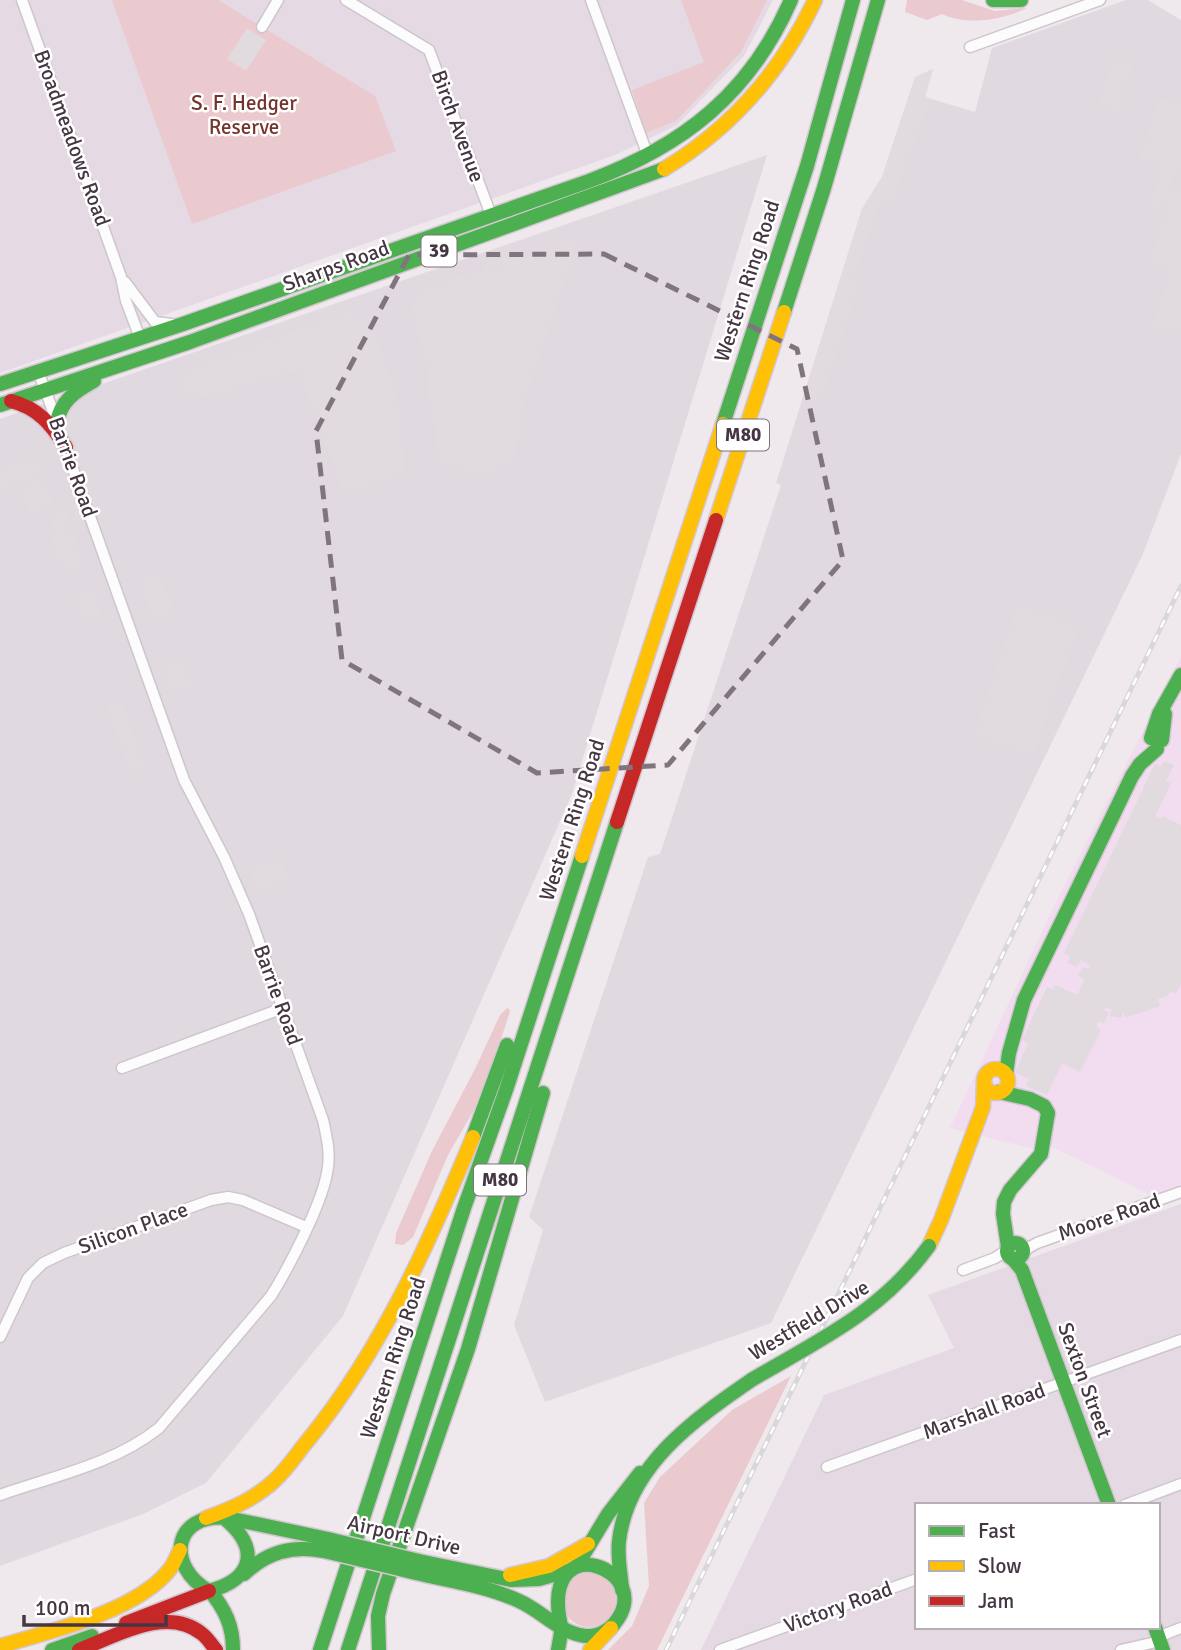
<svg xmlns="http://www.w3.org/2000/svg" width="1181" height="1650" font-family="Signika,sans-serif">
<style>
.residential{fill:#e5d9e3;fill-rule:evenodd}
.commercial{fill:#f2dcf0}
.industrial{fill:#e1d9e0}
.green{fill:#eacace}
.parking{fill:#e1dadf}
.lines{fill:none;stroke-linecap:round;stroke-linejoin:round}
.street-casing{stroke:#cdc6cc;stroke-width:13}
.fast-casing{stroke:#d4c6d1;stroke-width:17}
.slow-casing{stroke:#d4c6d1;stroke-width:17}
.jam-casing{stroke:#d4c6d1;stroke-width:17}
.street{stroke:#fdfcfc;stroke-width:10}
.fast{stroke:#4caf50;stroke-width:14}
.slow{stroke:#ffc107;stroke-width:14}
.jam{stroke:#c62828;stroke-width:14}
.rail-casing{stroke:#d9d8d9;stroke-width:5}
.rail{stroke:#fff;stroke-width:2.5;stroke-dasharray:8;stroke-linecap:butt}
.fast-bridge-casing{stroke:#d4c6d1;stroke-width:17;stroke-linecap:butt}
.fast-bridge{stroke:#4caf50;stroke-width:14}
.marked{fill:none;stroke:#80757f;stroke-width:5;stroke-dasharray:14 9;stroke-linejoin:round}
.labels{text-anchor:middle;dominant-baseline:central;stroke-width:5;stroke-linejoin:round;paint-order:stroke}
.shield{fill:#fff;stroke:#7d727b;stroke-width:2}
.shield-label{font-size:19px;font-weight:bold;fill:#453643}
.park-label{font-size:21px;fill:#74332b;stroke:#fff}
.street-label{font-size:21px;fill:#453643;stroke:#fff}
</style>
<rect width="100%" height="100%" fill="#efe9ee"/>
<g class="residential">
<polygon points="0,0 773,0 744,56 677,125 615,155 0,373"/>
<path d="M1181 1204V1650H701L824 1395 954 1348 928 1295ZM917 1505H1158V1627H917Z"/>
</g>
<polygon class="commercial" points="1181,656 1181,1186 1153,1196 1050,1146 1036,1144 1034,1149 950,1128 1055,904"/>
<g class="industrial">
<polygon points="1126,0 1148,0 1181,20 1181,454 1143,554 771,1323 545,1402 514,1325 543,1230 529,1217 648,857 660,854 781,485 776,483 862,209 882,177 915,77 933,69 925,97 975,112 992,48"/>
<polygon points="767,155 572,794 343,1316 206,1483 143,1514 0,1566 0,419"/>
</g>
<g class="green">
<polygon points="112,0 218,0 375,96 396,151 192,224"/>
<polygon points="681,0 767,0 741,52 676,121 646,133 632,90 704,62"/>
<path d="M907 0H962L995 11 1027 8C1002 20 967 26 942 14L927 20 905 12Z"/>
<polygon points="507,1008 510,1010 509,1015 481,1098 448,1155 413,1237 403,1245 395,1244 396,1233 432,1151 476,1067 500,1015"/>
<polygon points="791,1376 657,1650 608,1650 632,1626 649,1586 644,1503 660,1477 732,1410"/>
<circle cx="589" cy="1600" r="27"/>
</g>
<g class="parking">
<polygon points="247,28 266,40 246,71 227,59"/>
<polygon points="1113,58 1128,63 1130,60 1134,61 1126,87 1122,86 1120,91 1128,94 1121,114 1098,106"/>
<polygon points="933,69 925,96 931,99 891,207 880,204 853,282 860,285 823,394 814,404 802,401 862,209 882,177 915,77"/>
<polygon points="1158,98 1181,105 1181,174 1175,173 1163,211 1149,207 1161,167 1139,161"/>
<polygon points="1171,188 1181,193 1181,334 1151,326 1170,271 1149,265"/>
<polygon points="568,235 578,239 520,413 522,425 513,461 498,467 493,480 440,463 427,384 429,377 418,334 412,332 415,321 409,318 417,293 427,283 444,288 447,279 454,282 456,275 471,280 474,270 483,272 486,264 500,267 503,258 510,259 515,254 528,258 531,249 538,251 543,246 556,249 559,240 566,242"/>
<polygon points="350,311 354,322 369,316 389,372 399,407 399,419 403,432 400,444 405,457 403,468 405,474 344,496 299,372 284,373 213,398 182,393 182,379 190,368"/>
<polygon points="37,456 44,474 0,490 0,469"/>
<polygon points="44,477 55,506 30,515 20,487"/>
<polygon points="65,509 71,526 65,529 66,532 72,530 85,565 68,571 65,565 60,567 50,538 57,535 48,516"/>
<polygon points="160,572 174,611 168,613 170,620 155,625 139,580"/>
<polygon points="92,587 102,616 81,624 71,595"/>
<polygon points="1017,605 1079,625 1034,756 973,737"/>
<polygon points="184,660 194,687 172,694 163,668"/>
<polygon points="121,699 147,769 131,775 105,705"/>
<polygon points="1164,761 1174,765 1166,781 1171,784 1155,816 1161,819 1162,816 1181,825 1181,984 1176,994 1170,991 1167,996 1158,999 1160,1006 1125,1018 1123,1012 1121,1018 1110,1016 1112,1009 1105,1008 1104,1010 1109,1013 1104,1023 1098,1021 1096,1026 1101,1030 1080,1072 1062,1063 1047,1095 1026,1086 1029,1079 1015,1073 1028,1043 1022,1040 1047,987 1053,989 1055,985 1077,995 1085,979 1078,976 1083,967 1089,969 1090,965 1081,960 1077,967 1067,963 1070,956 1064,953 1155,764 1161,766"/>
<polygon points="280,857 289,882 257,893 248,869"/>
</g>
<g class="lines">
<g class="street-casing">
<g id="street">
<polyline points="22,0 121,277 126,301 140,338"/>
<polyline points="346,0 429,50 491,215"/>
<polyline points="591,0 648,156"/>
<polyline points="262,27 278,0"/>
<polyline points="970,47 1100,0"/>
<polyline points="125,282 155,322 172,324"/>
<polyline points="38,371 57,422"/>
<polyline points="122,1068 283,1008"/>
<polyline points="1023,1251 1037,1243 1181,1192"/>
<polyline points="963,1270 995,1258 1007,1250"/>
<polyline points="0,1337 28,1278 43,1263 64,1253 211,1200 228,1197 243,1200 306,1227"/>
<polyline points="827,1467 1181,1340"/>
<path d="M0 1495C54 1476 114 1464 159 1428L271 1296C289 1267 321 1206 327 1173 331 1155 327 1138 323 1120L249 914 224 857 184 780 63 441"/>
<polyline points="1125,1505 1181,1484"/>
<polyline points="1158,1637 1181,1628"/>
<polyline points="720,1650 917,1579"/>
<polyline points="1121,1650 1160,1641"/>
</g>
</g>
<g class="fast-casing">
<g id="fast">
<polyline points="993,0 1021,0"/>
<polyline points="784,312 824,188 878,0"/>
<path d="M0 384 183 324 589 181C683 146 750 94 791 0"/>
<polyline points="0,405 190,342 664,169"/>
<path d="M57 423C60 401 76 391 94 381"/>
<polyline points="723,424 807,166 853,0"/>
<polyline points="1151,738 1159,714 1181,675"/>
<polyline points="1162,740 1165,714"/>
<polyline points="1006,1074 1009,1053 1024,1000 1132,776 1140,764 1157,749"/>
<polyline points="999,1092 1030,1099 1044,1106 1048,1113 1041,1154 1010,1190 1004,1202 1003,1214 1008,1247"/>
<polyline points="473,1137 507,1045"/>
<circle cx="1015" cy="1251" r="8"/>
<polyline points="1013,1259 1022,1270 1109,1505"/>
<path d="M224 1518C260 1547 255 1579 209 1591 165 1566 173 1512 228 1518L328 1539"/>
<polyline points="419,1561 511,1580 539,1579 571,1570"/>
<polyline points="576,1567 608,1514 640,1473"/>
<path d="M416 1573C450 1581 487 1586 519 1601 540 1610 557 1630 580 1635 592 1638 605 1634 614 1624 660 1570 538 1523 561 1626"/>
<path d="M244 1574C267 1552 292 1545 324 1551"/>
<path d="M622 1590C621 1574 617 1557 619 1541 628 1465 695 1419 753 1379"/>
<path d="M210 1591C225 1609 233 1626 233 1650"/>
<polyline points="1155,1627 1163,1650"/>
<polyline points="52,1650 92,1636"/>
<polyline points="320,1650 464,1208 506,1090 582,856"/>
<polyline points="348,1650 617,822"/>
<polyline points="379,1650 378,1616 383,1594 468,1349 543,1093"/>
<polyline points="558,1650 562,1627"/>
</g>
</g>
<g class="slow-casing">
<g id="slow">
<path d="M664 169C732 128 781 72 815 0"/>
<polyline points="716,520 784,312"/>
<polyline points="582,856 723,424"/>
<circle cx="996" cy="1081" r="12"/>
<polyline points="929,1246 941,1220 983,1107 984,1082"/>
<path d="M206 1518C231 1509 255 1499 275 1480 288 1468 298 1452 309 1439 382 1349 429 1243 473 1137"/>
<polyline points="510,1575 549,1566 588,1544"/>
<path d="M0 1646C49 1632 138 1611 170 1569 174 1564 177 1556 180 1550"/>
<polyline points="590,1650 611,1628"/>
</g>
</g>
<g class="jam-casing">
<g id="jam">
<path d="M11 401C38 408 51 424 66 447"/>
<polyline points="617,822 716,520"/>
<polyline points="126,1623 209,1591"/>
<path d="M79 1650C114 1637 166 1605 201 1633 207 1637 211 1644 216 1650"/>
</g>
</g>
<use href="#street" class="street"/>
<use href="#fast" class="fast"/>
<use href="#slow" class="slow"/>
<use href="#jam" class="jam"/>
<g class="rail-casing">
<polyline id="rail" points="666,1650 1181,586"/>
</g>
<use href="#rail" class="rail"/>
<g class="fast-bridge-casing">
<g id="fast-bridge">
<path d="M753 1379C821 1339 881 1312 929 1246"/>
<polyline points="328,1539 419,1561"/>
<polyline points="324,1551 416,1573"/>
</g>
</g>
<use href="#fast-bridge" class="fast-bridge"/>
</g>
<path class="marked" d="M604 254 797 349 843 560 668 765 537 773 342 660 316 431 409 255Z"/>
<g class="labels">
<g class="shield">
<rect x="421.5" y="235.5" width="35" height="31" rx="5"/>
<rect x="717" y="419.5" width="52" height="31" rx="5"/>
<rect x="474" y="1164.5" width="52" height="31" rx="5"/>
</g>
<g class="shield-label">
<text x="439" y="251">39</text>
<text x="743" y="435">M80</text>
<text x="500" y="1180">M80</text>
</g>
<g class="park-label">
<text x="244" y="103">S. F. Hedger<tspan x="244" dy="24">Reserve</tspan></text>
</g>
<g class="street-label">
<text transform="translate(458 126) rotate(70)">Birch Avenue</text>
<text transform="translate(72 138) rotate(70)">Broadmeadows Road</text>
<text transform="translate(336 266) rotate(-20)">Sharps Road</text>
<text transform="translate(747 281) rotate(-72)">Western Ring Road</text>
<text transform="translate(73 467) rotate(70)">Barrie Road</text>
<text transform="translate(572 820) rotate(-72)">Western Ring Road</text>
<text transform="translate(278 995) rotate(70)">Barrie Road</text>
<text transform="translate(1109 1217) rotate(-19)">Moore Road</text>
<text transform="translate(133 1228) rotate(-20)">Silicon Place</text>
<text transform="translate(809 1320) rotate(-31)">Westfield Drive</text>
<text transform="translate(393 1358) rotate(-72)">Western Ring Road</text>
<text transform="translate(1085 1380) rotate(70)">Sexton Street</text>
<text transform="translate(984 1411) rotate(-20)">Marshall Road</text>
<text transform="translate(404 1535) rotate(13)">Airport Drive</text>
<text transform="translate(838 1607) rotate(-20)">Victory Road</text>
</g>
</g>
<rect x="915" y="1503" width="245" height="126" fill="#ffffff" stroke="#b5afb4" stroke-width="2"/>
<rect x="929" y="1526" width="35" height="10" fill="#4caf50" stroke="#b5afb4" stroke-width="2"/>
<text x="978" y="1538" font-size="21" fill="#453643">Fast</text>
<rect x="929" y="1561" width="35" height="10" fill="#ffc107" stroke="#b5afb4" stroke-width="2"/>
<text x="978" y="1573" font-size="21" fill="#453643">Slow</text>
<rect x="929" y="1596" width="35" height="10" fill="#c62828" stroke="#b5afb4" stroke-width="2"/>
<text x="978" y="1608" font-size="21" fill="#453643">Jam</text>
<path d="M24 1615v10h142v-10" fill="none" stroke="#453643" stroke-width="3.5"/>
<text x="35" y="1615" font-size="21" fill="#453643" stroke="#ffffff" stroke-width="5" paint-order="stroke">100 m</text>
</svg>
